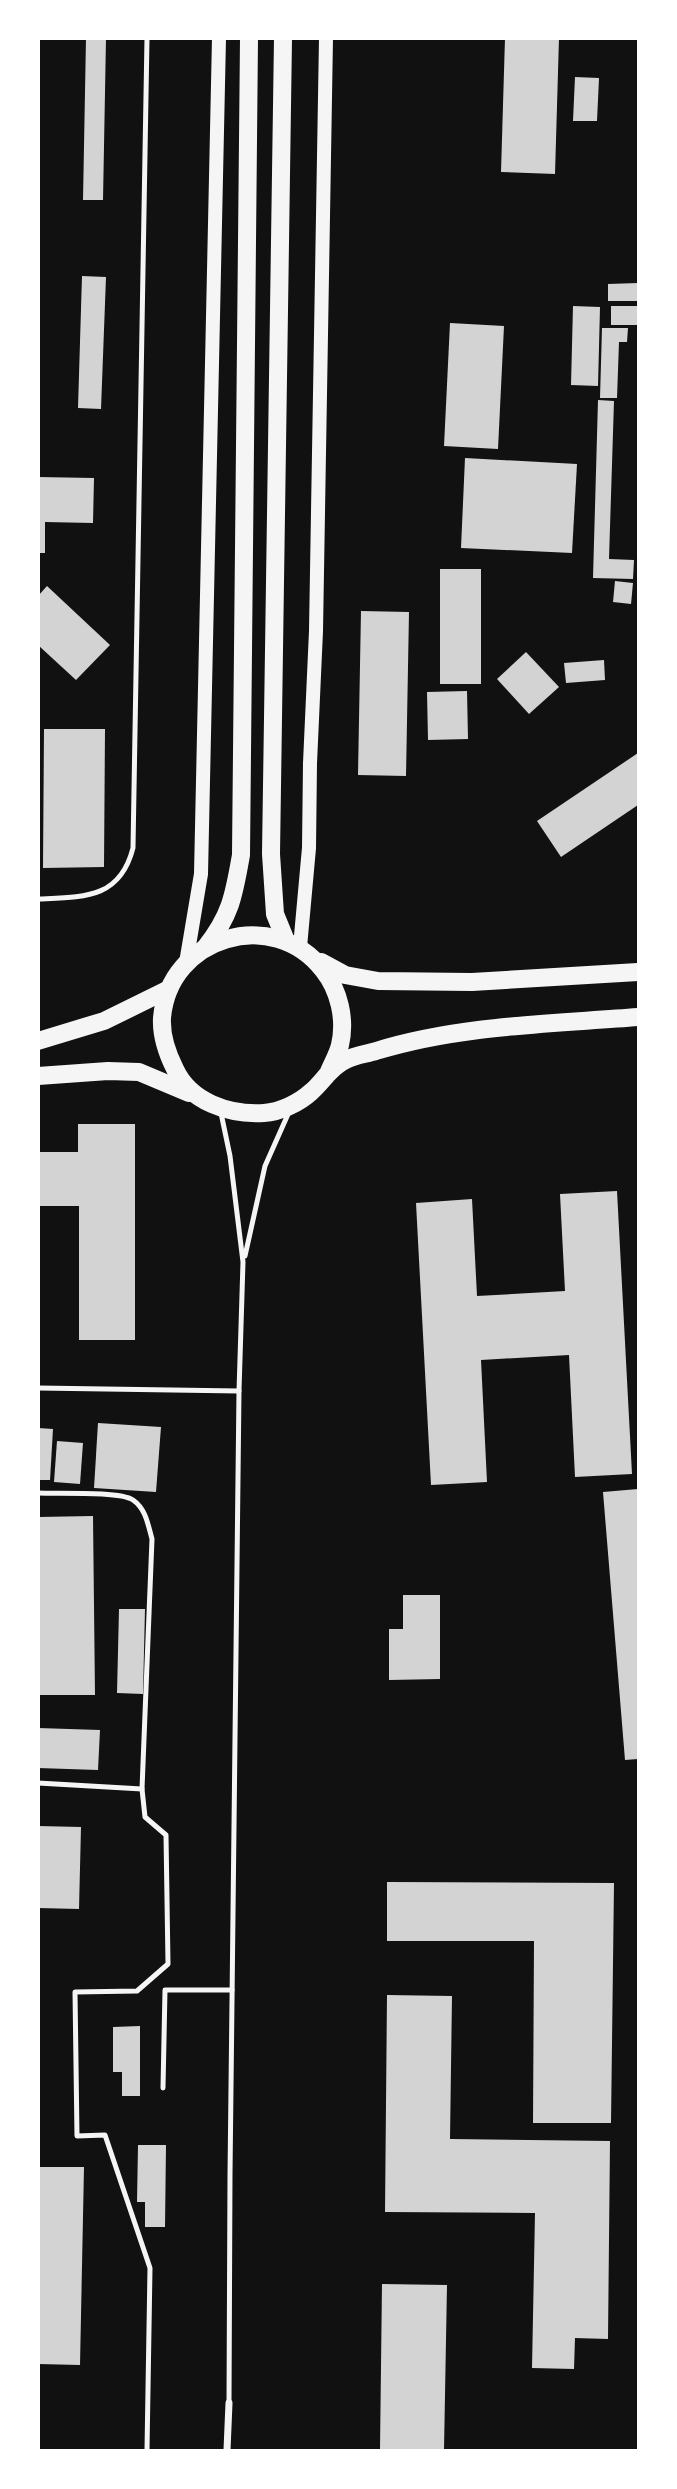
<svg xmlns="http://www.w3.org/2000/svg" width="677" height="2489" font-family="'Fira Sans',sans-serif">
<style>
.building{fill:#d3d3d3}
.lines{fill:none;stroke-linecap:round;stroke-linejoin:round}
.service{stroke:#f5f5f5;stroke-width:5}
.minor{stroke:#f5f5f5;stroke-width:7}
.secondary{stroke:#f5f5f5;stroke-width:14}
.primary{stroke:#f5f5f5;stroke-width:18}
</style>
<rect width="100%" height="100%" fill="#111"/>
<g class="building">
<polygon points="86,38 106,38 103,200 83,200"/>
<polygon points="505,38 559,38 555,174 501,172"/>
<polygon points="575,77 599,78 597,121 573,121"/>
<polygon points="82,276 106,277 101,409 78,408"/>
<polygon points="638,283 638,301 608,301 608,284"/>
<polygon points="573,306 600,307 598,386 571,385"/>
<rect x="611" y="306" width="27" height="19"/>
<polygon points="450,323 504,326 498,449 444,446"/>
<polygon points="602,328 628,328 627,342 619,342 617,398 600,398"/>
<polygon points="598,400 614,401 609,559 634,560 633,579 593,578"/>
<polygon points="465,458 577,464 572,553 461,548"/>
<polygon points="38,477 94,478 93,523 45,522 45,553 38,553"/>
<rect x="440" y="569" width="41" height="115"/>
<polygon points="615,581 633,583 631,604 613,602"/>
<polygon points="47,586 110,645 76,680 38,645 38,596"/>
<polygon points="361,611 409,612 406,776 358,775"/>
<polygon points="526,652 559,687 529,714 497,679"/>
<polygon points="604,660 605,680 566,683 564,663"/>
<polygon points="467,691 468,739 428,740 427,692"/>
<polygon points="44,729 105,729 104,867 43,868"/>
<polygon points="638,753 638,805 561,857 537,821"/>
<polygon points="78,1124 135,1124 135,1340 79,1340 79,1206 38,1206 38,1152 78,1152"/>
<polygon points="617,1191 632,1474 575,1477 569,1355 481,1360 487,1482 431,1485 416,1203 472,1199 477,1296 565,1291 560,1194"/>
<polygon points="98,1423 161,1427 156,1492 94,1488"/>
<polygon points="38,1428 53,1429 50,1480 38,1480"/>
<polygon points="57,1441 83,1443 80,1484 54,1482"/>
<polygon points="638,1489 638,1759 625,1760 603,1492"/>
<polygon points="93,1516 95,1695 38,1695 38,1517"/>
<polygon points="403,1595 440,1595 440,1679 389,1680 389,1629 403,1629"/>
<polygon points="119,1609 145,1609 143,1694 117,1693"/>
<polygon points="38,1728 100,1730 98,1770 38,1768"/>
<polygon points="38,1826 81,1827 79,1909 38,1908"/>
<polygon points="387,1882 614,1883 611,2123 533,2123 534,1941 387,1941"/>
<polygon points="387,1995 452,1996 450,2139 610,2141 608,2339 575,2338 574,2369 532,2368 535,2213 385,2212"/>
<polygon points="140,2026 140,2096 122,2096 122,2072 113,2072 113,2027"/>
<polygon points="138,2145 166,2145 165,2227 145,2227 145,2202 137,2202"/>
<polygon points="38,2167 84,2167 80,2365 38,2364"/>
<polygon points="382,2284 447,2285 444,2450 380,2450"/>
</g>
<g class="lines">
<g class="service">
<path d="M38 899C84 897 120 899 133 848L147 38"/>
<polyline points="221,1113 230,1156 243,1262 239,1391 230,2175 229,2403"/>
<polyline points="245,1256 265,1166 289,1112"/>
<polyline points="38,1388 239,1391"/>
<path d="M38 1493C58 1494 119 1491 133 1500 146 1509 148 1525 152 1539L142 1789 145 1817 166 1835 168 1964 137 1991 75 1992 77 2136 105 2135 150 2268 147 2450"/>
<polyline points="38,1783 142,1789"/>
<polyline points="163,2088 165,1990 232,1990"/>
</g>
<polyline class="minor" points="227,2450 229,2403"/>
<g class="secondary">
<polyline points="300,947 309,848 310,763 316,631 326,38"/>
<polyline points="186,963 201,874 219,38"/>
</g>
<g class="primary">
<polyline points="283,38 271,854 275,914 286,941"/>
<path d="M205 948C231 915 234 895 241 855L249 38"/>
<polyline points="321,962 345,975 378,981 472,982 638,972"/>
<polyline points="38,1041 104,1021 169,989"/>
<path d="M328 1074C332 1064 338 1054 340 1045 346 1019 339 990 323 970 273 906 169 936 162 1018 161 1036 167 1053 175 1069 190 1102 229 1115 264 1113 280 1112 299 1103 311 1092 323 1082 331 1066 346 1060 355 1055 367 1054 376 1051 461 1025 551 1024 638 1017"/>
<polyline points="38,1076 108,1071 139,1072 189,1093"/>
</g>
</g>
<rect width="677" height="2489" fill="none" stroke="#ffffff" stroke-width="80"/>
</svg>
